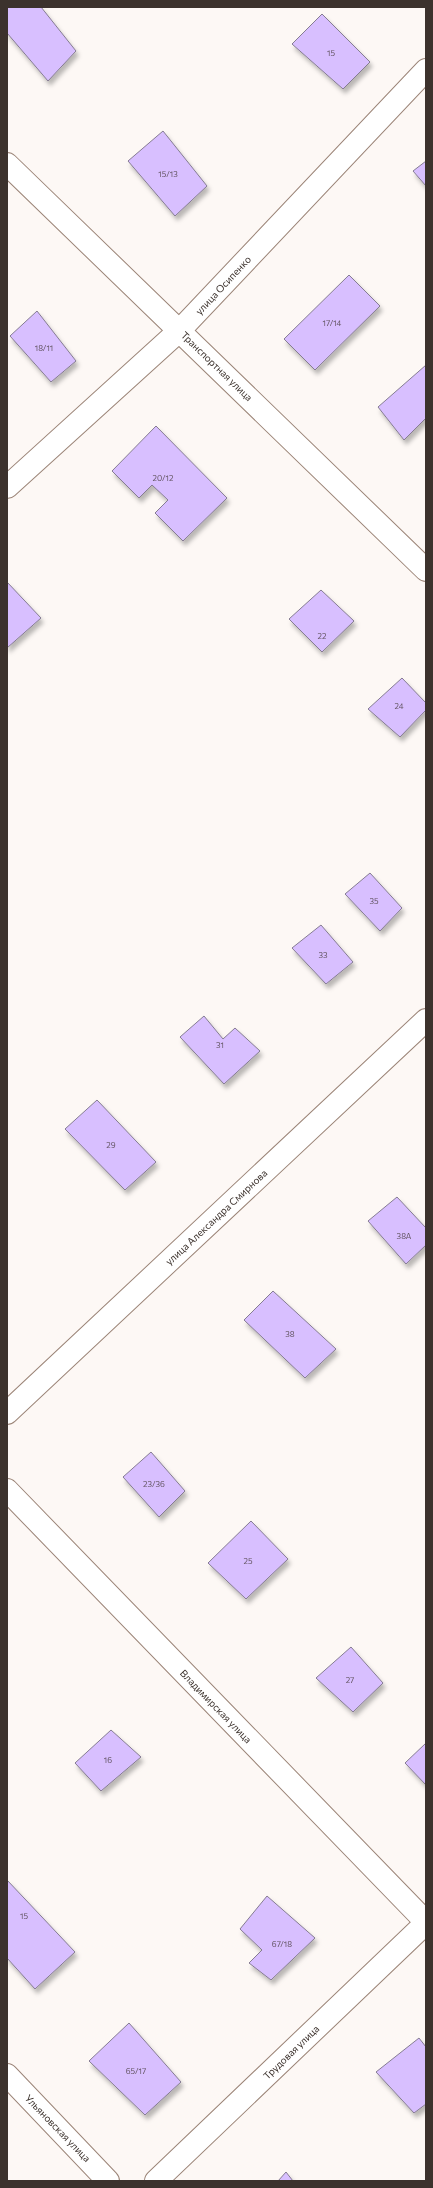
<svg xmlns="http://www.w3.org/2000/svg" width="433" height="2188" font-family="Commissioner,sans-serif">
<style>
.building{fill:#d8bfff;stroke:#857c92;filter:url(#shadow)}
.lines{fill:none;stroke-linecap:round;stroke-linejoin:round}
.street-casing{stroke:#9b8477;stroke-width:24}
.street{stroke:#fff;stroke-width:22}
.labels{text-anchor:middle;dominant-baseline:central;stroke-width:3.5;stroke-linejoin:round;paint-order:stroke}
.number-label{font-size:8px;fill:#635562}
.street-label{font-size:10px;fill:#3c322d;stroke:#fff}
</style>
<defs>
<filter id="shadow"><feDropShadow dx="2.5" dy="4.5" stdDeviation="2" flood-color="#0004"/></filter>
</defs>
<rect width="100%" height="100%" fill="#fdf8f5"/>
<g class="building">
<polygon points="7,7 41,7 76,51 48,81 7,33"/>
<polygon points="322,14 370,62 343,89 292,44"/>
<polygon points="163,131 207,186 175,216 128,161"/>
<polygon points="426,161 426,186 413,171"/>
<polygon points="349,275 380,306 315,370 284,339"/>
<polygon points="37,311 76,361 51,382 10,336"/>
<polygon points="426,365 426,418 404,440 378,407"/>
<polygon points="156,426 227,498 183,541 155,513 168,500 152,485 139,498 112,471"/>
<polygon points="7,582 41,618 7,648"/>
<polygon points="321,590 354,621 322,652 289,619"/>
<polygon points="402,678 426,703 426,710 400,737 368,709"/>
<polygon points="370,873 402,908 380,931 345,894"/>
<polygon points="321,925 353,962 326,984 292,948"/>
<polygon points="204,1016 223,1039 235,1028 260,1051 224,1084 180,1037"/>
<polygon points="97,1100 156,1162 125,1190 65,1129"/>
<polygon points="397,1197 426,1228 426,1245 406,1264 368,1221"/>
<polygon points="273,1291 336,1349 305,1378 244,1320"/>
<polygon points="151,1452 185,1491 159,1517 123,1477"/>
<polygon points="251,1521 288,1559 246,1599 208,1563"/>
<polygon points="351,1647 383,1683 353,1712 316,1678"/>
<polygon points="111,1730 141,1757 101,1791 75,1763"/>
<polygon points="426,1743 426,1785 405,1763"/>
<polygon points="7,1880 75,1952 35,1989 7,1958"/>
<polygon points="267,1896 315,1938 271,1980 249,1963 262,1950 240,1929"/>
<polygon points="129,2023 181,2082 145,2115 89,2061"/>
<polygon points="419,2038 426,2047 426,2104 414,2113 376,2072"/>
<polygon points="286,2172 293,2181 278,2181"/>
</g>
<g class="lines">
<g class="street-casing">
<g id="street">
<polyline points="7,164 426,570"/>
<polyline points="7,487 180,330 426,70"/>
<polyline points="7,1413 426,1020"/>
<polyline points="7,1490 426,1922"/>
<polyline points="7,2075 108,2181"/>
<polyline points="156,2181 426,1923"/>
</g>
</g>
<use href="#street" class="street"/>
</g>
<g class="labels">
<g class="number-label">
<text x="331" y="53">15</text>
<text x="168" y="174">15/13</text>
<text x="332" y="323">17/14</text>
<text x="44" y="348">18/11</text>
<text x="163" y="478">20/12</text>
<text x="322" y="636">22</text>
<text x="399" y="706">24</text>
<text x="374" y="901">35</text>
<text x="323" y="955">33</text>
<text x="220" y="1045">31</text>
<text x="111" y="1145">29</text>
<text x="404" y="1236">38А</text>
<text x="290" y="1334">38</text>
<text x="154" y="1484">23/36</text>
<text x="248" y="1561">25</text>
<text x="350" y="1680">27</text>
<text x="108" y="1760">16</text>
<text x="24" y="1916">15</text>
<text x="282" y="1944">67/18</text>
<text x="136" y="2071">65/17</text>
</g>
<g class="street-label">
<text transform="translate(223 285) rotate(-47)">улица Осипенко</text>
<text transform="translate(217 366) rotate(44)">Транспортная улица</text>
<text transform="translate(216 1217) rotate(-43)">улица Александра Смирнова</text>
<text transform="translate(216 1706) rotate(46)">Владимирская улица</text>
<text transform="translate(291 2052) rotate(-44)">Трудовая улица</text>
<text transform="translate(58 2128) rotate(46)">Ульяновская улица</text>
</g>
</g>
<rect width="433" height="2188" fill="none" stroke="#3c322d" stroke-width="16"/>
</svg>
